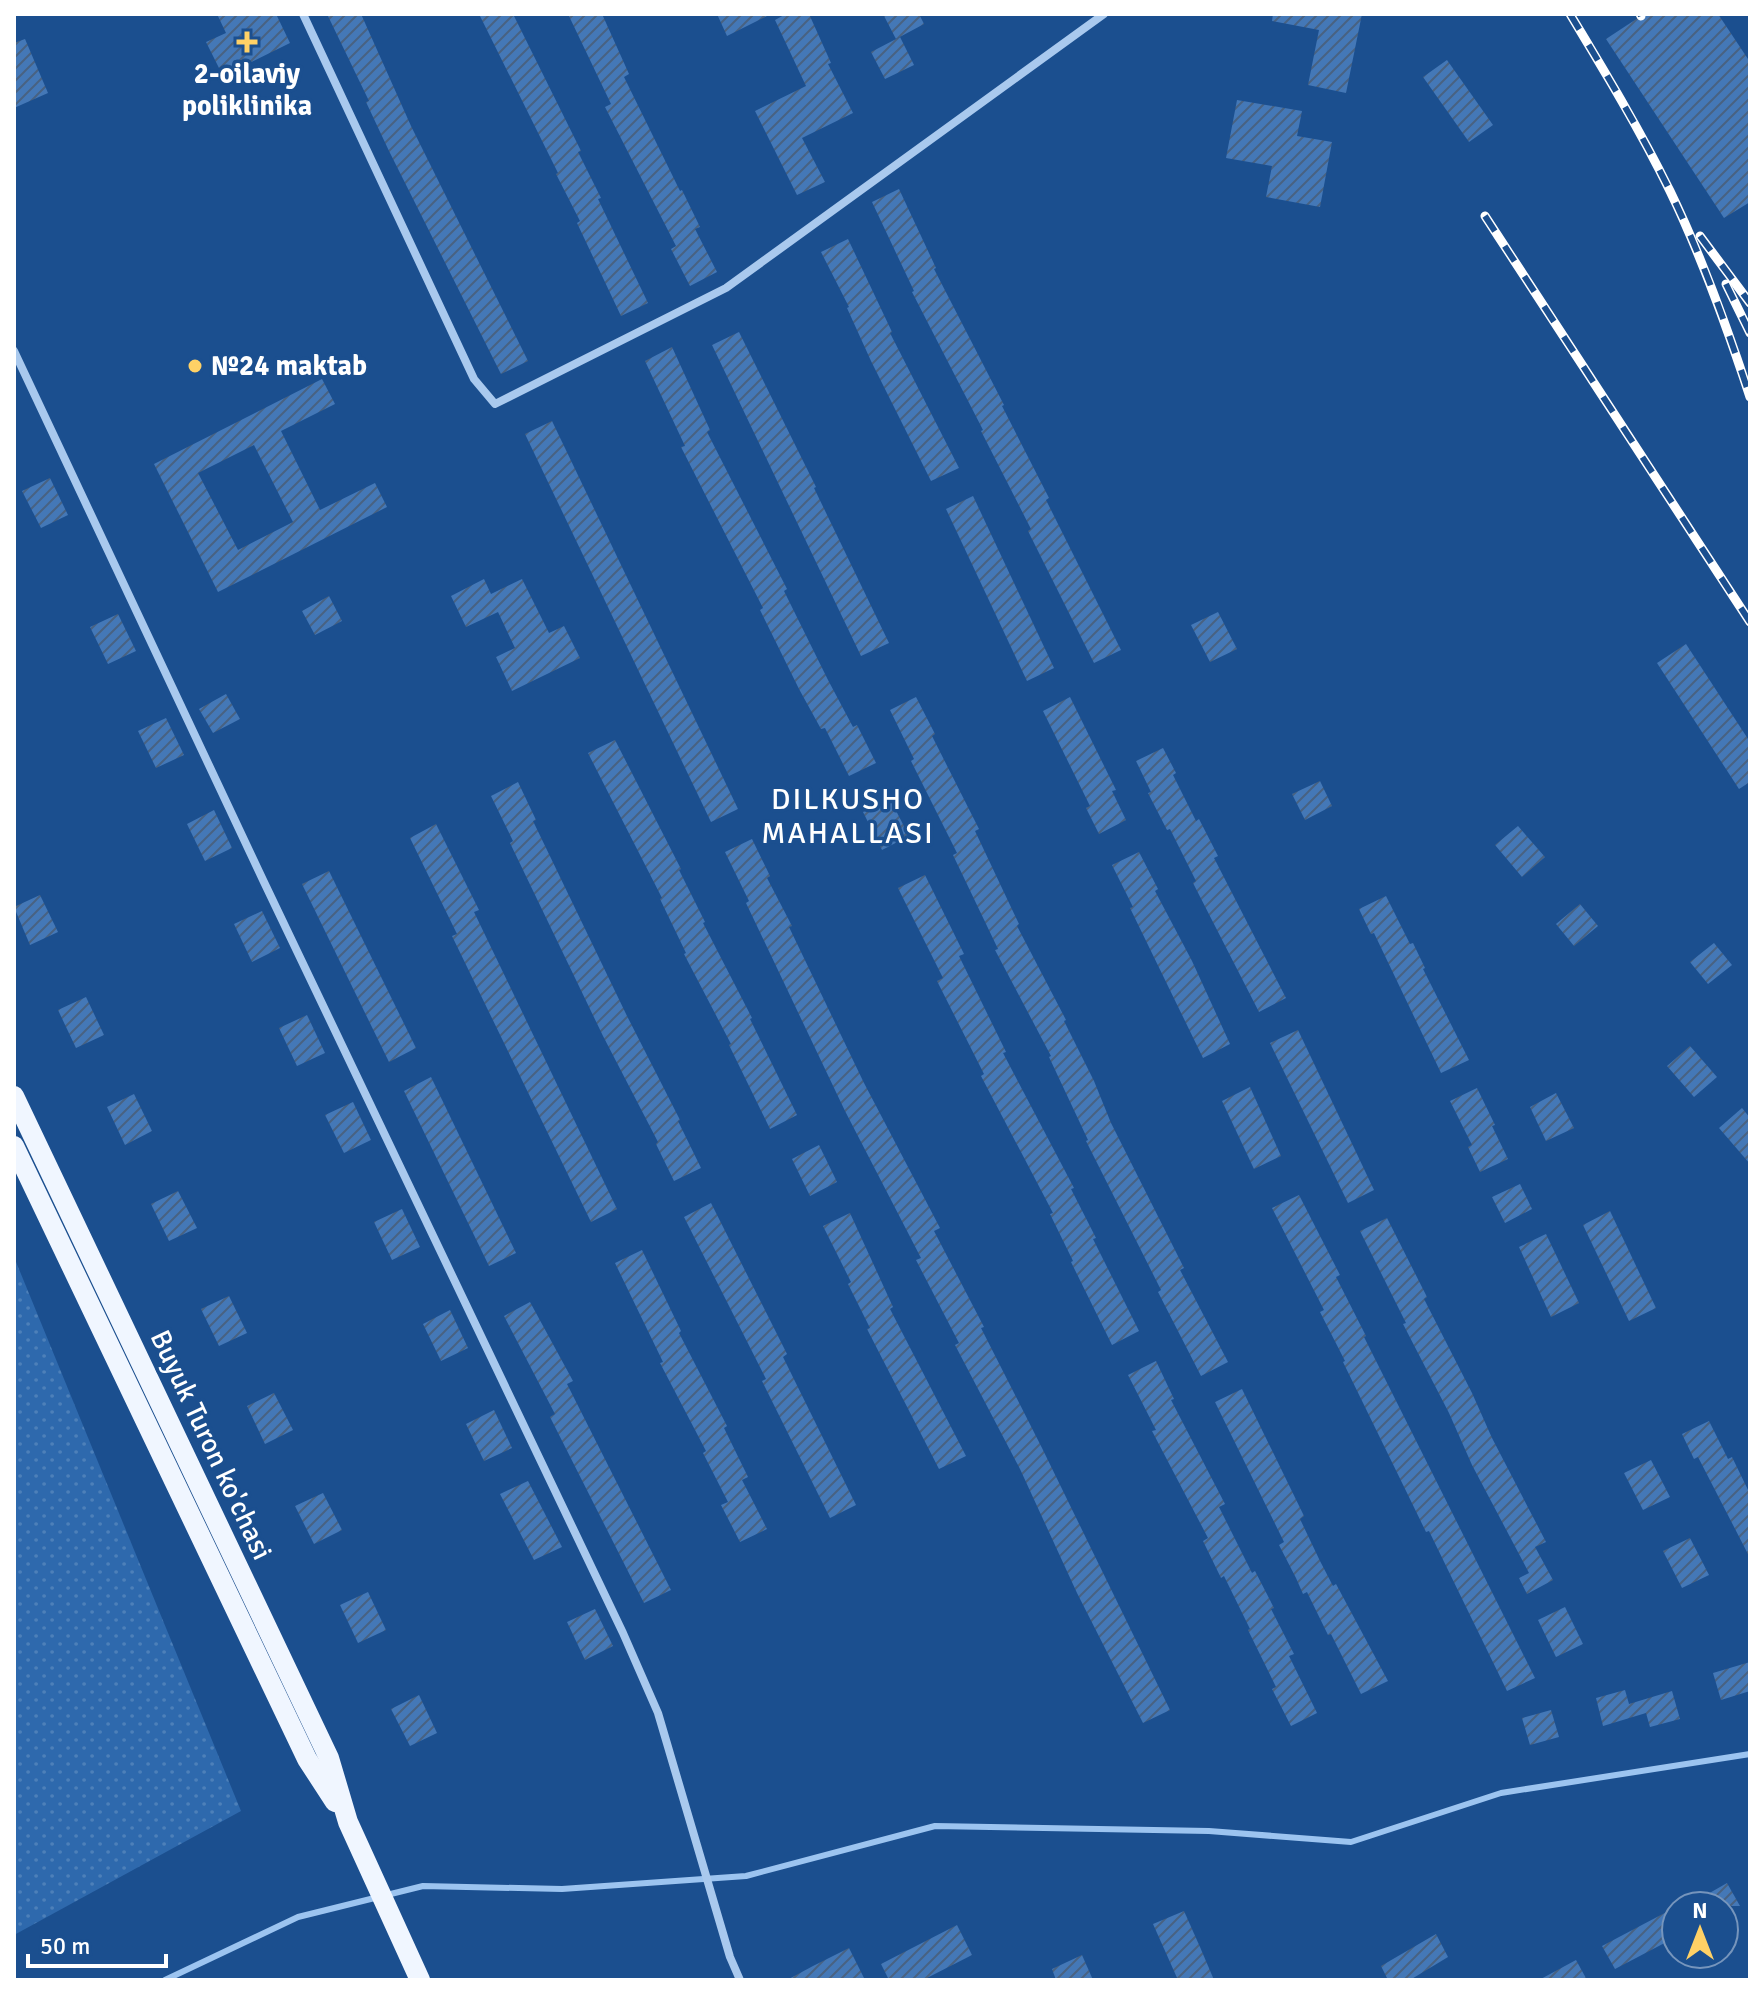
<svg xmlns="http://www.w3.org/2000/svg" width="1764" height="1994" font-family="Signika,sans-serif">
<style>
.grass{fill:url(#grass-dots)}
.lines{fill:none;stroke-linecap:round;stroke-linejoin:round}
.stream{stroke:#9cc4f0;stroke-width:6}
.building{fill:url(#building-hatch);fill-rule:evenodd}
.minor{stroke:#a9c9ee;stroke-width:8}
.primary{stroke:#f0f6ff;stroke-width:20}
.rail-casing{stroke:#fff;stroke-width:9}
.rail{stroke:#1b4f8f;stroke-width:6;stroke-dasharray:18;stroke-linecap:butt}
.poi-dot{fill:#ffd166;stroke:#1b4f8f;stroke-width:3}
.labels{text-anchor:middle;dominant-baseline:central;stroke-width:7;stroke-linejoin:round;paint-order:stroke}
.poi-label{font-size:28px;font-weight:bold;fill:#fff;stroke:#1b4f8f}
.street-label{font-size:28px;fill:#fff;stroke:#1b4f8f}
.neighbourhood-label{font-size:30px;letter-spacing:2px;fill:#fff;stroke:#1b4f8f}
</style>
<defs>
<pattern id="grass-dots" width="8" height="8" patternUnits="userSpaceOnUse" patternTransform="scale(2)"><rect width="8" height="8" fill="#2e69ad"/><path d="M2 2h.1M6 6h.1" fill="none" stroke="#4d80b9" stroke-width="1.8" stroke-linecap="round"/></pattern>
<pattern id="building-hatch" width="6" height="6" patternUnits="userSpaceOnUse" patternTransform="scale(2)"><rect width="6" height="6" fill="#4478b7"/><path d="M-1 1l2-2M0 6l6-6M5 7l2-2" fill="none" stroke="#486282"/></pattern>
</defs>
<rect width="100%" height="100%" fill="#1b4f8f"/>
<polygon class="grass" points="14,1257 241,1811 14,1935"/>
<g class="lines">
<polyline class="stream" points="165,1980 298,1917 423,1886 562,1889 746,1876 935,1826 1209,1831 1351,1842 1501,1793 1750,1754"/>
</g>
<g class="building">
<polygon points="217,14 276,14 290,43 223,76 206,42 226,33"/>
<polygon points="327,14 361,14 411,126 528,361 501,374 389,151 366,102 369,101"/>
<polygon points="479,14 513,14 581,151 578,152 601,198 598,199 648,303 621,316 577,223 580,221 556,174 558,173"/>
<polygon points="568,14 602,14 629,74 624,77 680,191 682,190 700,227 695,229 717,272 690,286 671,249 676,246 605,107 611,104"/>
<polygon points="717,14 771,14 727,36"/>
<polygon points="786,14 809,14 831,63 828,64 853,113 802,138 825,182 797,195 755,111 806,86 775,20"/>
<polygon points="883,14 919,14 924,24 896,39"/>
<polygon points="1273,14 1362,14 1346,93 1308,85 1319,30 1272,21"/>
<polygon points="1644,14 1718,14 1750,62 1750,202 1724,218 1606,39"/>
<polygon points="900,37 914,65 885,79 871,52"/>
<polygon points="25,39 48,93 14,108 14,43"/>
<polygon points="1447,60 1493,125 1469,142 1423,77"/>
<polygon points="1237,100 1302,111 1297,136 1332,142 1320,207 1266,197 1272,166 1226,158"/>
<polygon points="899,189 936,268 934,269 1004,405 1002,406 1049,498 1046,500 1121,650 1094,663 1028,531 1031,529 981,431 983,430 912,292 914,291 872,202"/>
<polygon points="848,239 892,332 890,333 959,468 931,481 871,361 847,308 849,307 821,252"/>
<polygon points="739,332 816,487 814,488 889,643 861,656 712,345"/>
<polygon points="672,347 710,430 707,432 787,589 784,591 828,680 853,727 857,725 876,763 849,776 825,728 821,729 799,689 760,610 763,608 681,447 685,446 645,361"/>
<path d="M322 379 335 404 281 431 320 510 375 483 387 507 218 592 154 464ZM254 445 293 522 238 550 198 473Z"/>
<polygon points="552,421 738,809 711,822 525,434"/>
<polygon points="50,478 68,515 41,528 22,491"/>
<polygon points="973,496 1054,668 1027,681 946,509"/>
<polygon points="484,579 491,594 522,579 549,633 564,626 580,658 512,691 496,657 515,648 498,612 466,627 451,596"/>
<polygon points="329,596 342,621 315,635 302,611"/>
<polygon points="1218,612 1237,649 1210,662 1191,625"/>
<polygon points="118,614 136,651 108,664 90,627"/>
<polygon points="1686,644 1750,742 1750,782 1739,789 1657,663"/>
<polygon points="226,694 240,719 213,733 199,709"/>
<polygon points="916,697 935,734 932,736 979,829 975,831 1019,924 1017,926 1066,1020 1064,1021 1094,1081 1111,1123 1184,1268 1180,1270 1228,1362 1201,1376 1158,1292 1161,1290 1086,1141 1088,1140 1049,1057 1051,1056 995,950 998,949 953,855 957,853 911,761 914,759 890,710"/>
<polygon points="1070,697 1116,790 1112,791 1126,820 1099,834 1086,808 1090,806 1043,711"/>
<polygon points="166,718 184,755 156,768 138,731"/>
<polygon points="615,740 681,869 679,870 705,922 703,923 752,1018 750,1019 797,1115 770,1129 729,1045 731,1044 684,954 686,953 660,899 662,898 588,753"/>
<polygon points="1163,748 1176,773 1173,775 1196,821 1199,819 1218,856 1214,858 1286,998 1259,1012 1193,883 1196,881 1170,829 1167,830 1148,793 1151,792 1136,761"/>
<polygon points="1320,781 1332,806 1305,820 1292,794"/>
<polygon points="518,782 536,820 533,821 627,1016 680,1120 678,1121 701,1168 674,1181 656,1144 658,1142 603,1036 510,843 513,841 491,796"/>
<polygon points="890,799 909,836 882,850 863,812"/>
<polygon points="214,810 232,848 205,861 187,824"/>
<polygon points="436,824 479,910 474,912 617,1209 591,1222 452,936 457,934 410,838"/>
<polygon points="1518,826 1545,857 1522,877 1495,845"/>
<polygon points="752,839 770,876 767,878 792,926 789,927 864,1083 940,1228 934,1231 984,1327 981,1328 1042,1448 1170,1710 1143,1723 1077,1593 1020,1469 955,1345 959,1343 916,1260 921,1258 845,1111 746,903 749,901 725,852"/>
<polygon points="1139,852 1158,889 1155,891 1192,961 1230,1044 1203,1058 1130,908 1133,907 1112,865"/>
<polygon points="329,871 416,1048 389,1062 302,884"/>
<polygon points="925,875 964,954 959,956 1006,1052 1003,1053 1074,1188 1071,1189 1096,1238 1093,1239 1139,1331 1112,1345 1071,1262 1073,1261 1050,1214 1053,1213 981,1076 984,1074 937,981 943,978 898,888"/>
<polygon points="40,895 58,932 30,945 14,907"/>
<polygon points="1386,896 1410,944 1413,943 1425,968 1423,969 1469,1060 1441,1073 1374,933 1371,934 1359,909"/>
<polygon points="1580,904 1598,926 1574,946 1556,924"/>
<polygon points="262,911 280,948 252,962 234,924"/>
<polygon points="1714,943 1732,965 1708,984 1690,962"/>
<polygon points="86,997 104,1035 76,1048 58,1010"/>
<polygon points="307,1015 325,1053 297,1066 279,1028"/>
<polygon points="1298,1030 1374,1190 1348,1203 1270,1043"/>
<polygon points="1690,1046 1717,1077 1694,1097 1667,1066"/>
<polygon points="431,1077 516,1253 489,1266 404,1091"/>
<polygon points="1250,1087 1281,1156 1254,1169 1222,1101"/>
<polygon points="1477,1088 1495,1125 1492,1126 1508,1159 1480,1172 1468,1147 1472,1145 1450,1101"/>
<polygon points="1556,1093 1574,1128 1546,1141 1530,1107"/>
<polygon points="134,1094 152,1131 125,1145 107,1107"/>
<polygon points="353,1102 371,1140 344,1153 325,1115"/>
<polygon points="1742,1108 1750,1118 1750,1164 1719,1128"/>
<polygon points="819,1145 837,1182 810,1196 792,1159"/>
<polygon points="1520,1184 1532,1209 1505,1223 1492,1197"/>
<polygon points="178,1191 197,1228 169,1241 151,1204"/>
<polygon points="1299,1195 1340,1275 1336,1277 1366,1336 1364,1337 1535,1678 1507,1691 1429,1531 1426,1532 1408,1495 1343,1362 1345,1361 1320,1312 1324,1310 1272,1208"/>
<polygon points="711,1203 787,1354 783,1357 856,1505 830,1518 762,1381 766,1379 684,1217"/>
<polygon points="402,1209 420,1247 392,1260 374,1222"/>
<polygon points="1610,1211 1656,1308 1629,1321 1583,1225"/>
<polygon points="850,1213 893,1307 890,1309 966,1456 939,1469 867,1329 870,1328 848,1284 851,1282 823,1226"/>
<polygon points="1387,1218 1427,1297 1424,1299 1472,1393 1492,1438 1546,1542 1535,1547 1553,1580 1527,1594 1519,1578 1529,1573 1472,1465 1449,1413 1403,1324 1406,1323 1360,1231"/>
<polygon points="1546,1234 1579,1303 1551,1317 1519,1247"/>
<polygon points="642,1250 681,1331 679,1333 727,1426 724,1428 748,1477 742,1480 767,1529 740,1542 721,1505 728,1502 703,1453 706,1451 660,1363 663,1362 615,1263"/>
<polygon points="229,1296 247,1333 219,1346 201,1309"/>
<polygon points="530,1302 573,1381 567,1384 671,1590 644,1603 550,1417 555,1414 504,1316"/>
<polygon points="450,1310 468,1348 441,1361 423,1324"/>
<polygon points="1156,1361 1174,1399 1171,1400 1225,1504 1219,1507 1252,1573 1255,1571 1274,1608 1271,1609 1294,1654 1289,1656 1317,1713 1291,1726 1272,1689 1276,1687 1248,1630 1250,1629 1224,1576 1221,1578 1203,1541 1208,1538 1152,1431 1156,1430 1128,1375"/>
<polygon points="1242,1389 1304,1516 1300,1519 1320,1561 1333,1586 1336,1584 1388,1681 1361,1694 1331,1634 1328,1635 1307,1592 1303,1594 1296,1578 1279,1545 1284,1542 1215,1402"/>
<polygon points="274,1393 293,1430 265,1444 247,1406"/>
<polygon points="494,1410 512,1448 484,1461 466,1424"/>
<polygon points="1709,1421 1728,1459 1732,1457 1750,1494 1750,1558 1698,1457 1694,1459 1682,1434"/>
<polygon points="1651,1460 1670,1497 1643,1510 1624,1473"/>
<polygon points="528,1481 562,1547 534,1560 500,1494"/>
<polygon points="323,1493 342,1530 314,1544 295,1506"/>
<polygon points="1690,1538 1709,1575 1682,1588 1663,1551"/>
<polygon points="368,1592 386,1630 358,1643 340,1605"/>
<polygon points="1565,1607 1583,1644 1556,1657 1538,1620"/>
<polygon points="595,1609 613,1646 585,1660 567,1622"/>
<polygon points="1750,1662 1750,1691 1721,1700 1713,1673"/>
<polygon points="1625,1690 1629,1704 1672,1691 1680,1719 1650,1727 1646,1713 1603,1726 1596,1698"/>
<polygon points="419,1695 437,1733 410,1746 391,1709"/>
<polygon points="1551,1710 1559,1737 1530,1745 1522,1718"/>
<polygon points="1727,1883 1740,1906 1687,1906"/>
<polygon points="1676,1907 1676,1937 1615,1969 1602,1946"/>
<polygon points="1184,1911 1200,1947 1214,1980 1178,1980 1153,1924"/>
<polygon points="957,1925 972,1955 923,1980 889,1980 881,1964"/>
<polygon points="1436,1934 1448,1957 1410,1980 1388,1980 1381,1966"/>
<polygon points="849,1948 865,1980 787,1980 813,1966"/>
<polygon points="1082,1955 1093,1980 1056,1980 1052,1969"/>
<polygon points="1576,1960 1587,1980 1539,1980"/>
</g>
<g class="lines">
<g class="minor">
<polyline points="303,14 474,379 495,404 726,288 1104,14"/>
<polyline points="14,351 263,880 623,1633 658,1713 730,1957 740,1980"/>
</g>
<g class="primary">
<polyline points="14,1096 329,1758 348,1822 420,1980"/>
<polyline points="14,1146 307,1759 335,1802"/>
</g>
<g class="rail-casing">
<g id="rail">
<path d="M1570 14C1605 72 1640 130 1670 191 1702 257 1727 327 1750 397"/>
<polyline points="1640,14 1641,16"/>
<polyline points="1485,216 1750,622"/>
<polyline points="1700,236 1750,303"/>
<polyline points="1726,284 1750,333"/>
</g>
</g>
<use href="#rail" class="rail"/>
</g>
<g class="poi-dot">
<path d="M243 30h8v8h8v8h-8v8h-8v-8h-8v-8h8z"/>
<circle cx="195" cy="366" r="8"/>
</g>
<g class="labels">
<g class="poi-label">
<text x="247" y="74">2-oilaviy<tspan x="247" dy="32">poliklinika</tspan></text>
<text x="211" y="366" text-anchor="start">№24 maktab</text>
</g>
<g class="street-label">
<text transform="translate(211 1445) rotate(65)">Buyuk Turon ko'chasi</text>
</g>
<g class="neighbourhood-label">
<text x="848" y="799">DILKUSHO<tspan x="848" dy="34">MAHALLASI</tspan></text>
</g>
</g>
<rect width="1764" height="1994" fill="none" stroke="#ffffff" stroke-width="32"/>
<g transform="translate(1700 1930)"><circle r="38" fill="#1b4f8f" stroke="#7695bc" stroke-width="2"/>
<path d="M0-6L14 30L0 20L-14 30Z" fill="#ffd166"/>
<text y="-12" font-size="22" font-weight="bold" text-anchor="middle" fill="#ffffff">N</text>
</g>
<path d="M28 1954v12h138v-12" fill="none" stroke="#ffffff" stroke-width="4"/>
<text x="40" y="1954" font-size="24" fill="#ffffff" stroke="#1b4f8f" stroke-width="6" paint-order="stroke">50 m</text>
</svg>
